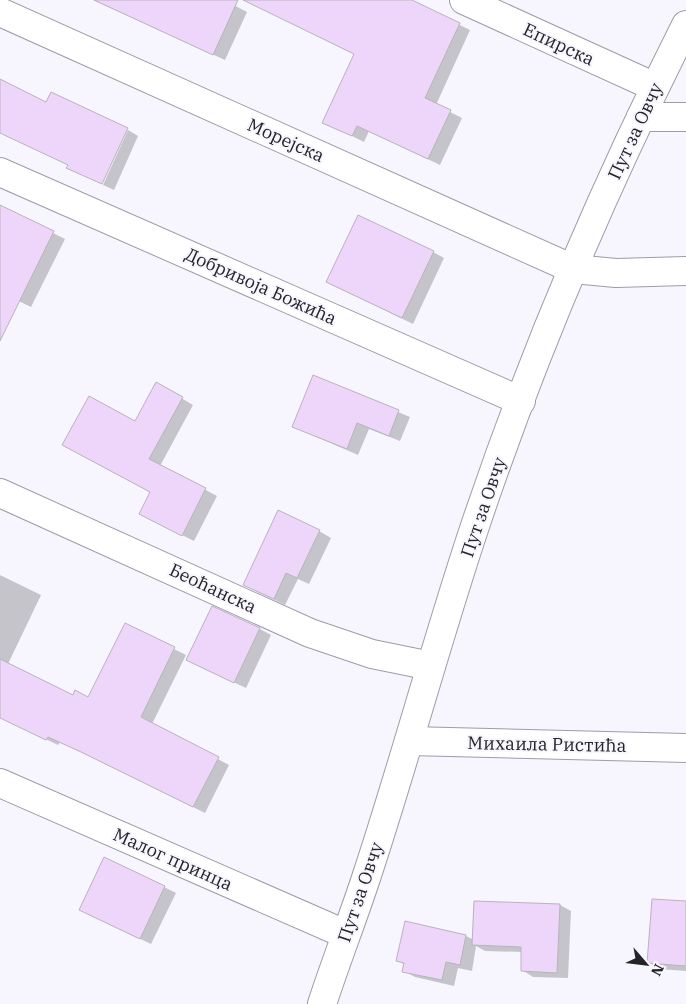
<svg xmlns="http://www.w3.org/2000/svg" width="686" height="1004" font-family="'IBM Plex Serif',serif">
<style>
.shadow{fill:#0003}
.building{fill:#eed6fa;stroke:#b9b3bc}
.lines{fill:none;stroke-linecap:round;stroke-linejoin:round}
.minor-casing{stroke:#9e9ca7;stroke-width:30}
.minor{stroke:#fff;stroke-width:28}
.labels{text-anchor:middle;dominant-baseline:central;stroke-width:4;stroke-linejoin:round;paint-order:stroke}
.street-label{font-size:18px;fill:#242428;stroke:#f7f5fe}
</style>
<rect width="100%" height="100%" fill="#f7f5fe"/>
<g class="shadow">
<polygon points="93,0 224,0 247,12 225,60"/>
<polygon points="244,0 409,0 470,30 436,105 462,118 440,165 369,131 364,142 324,122 355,54"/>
<polygon points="128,130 138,136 114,190 103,185"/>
<polygon points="5,209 65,239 31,307 0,292 0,219"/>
<polygon points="433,252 444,258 413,324 327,282"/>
<polygon points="314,377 410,417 400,441 369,429 358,455 294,427"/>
<polygon points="157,384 193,405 160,466 217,496 194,541 152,520 152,492 135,423"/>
<polygon points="319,531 331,538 309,584 298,579 285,605 244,585"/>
<polygon points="0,575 41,595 8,664 73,697 88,699 126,625 186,655 152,724 229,765 205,813 94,758 60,742 58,745 0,717"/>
<polygon points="260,629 271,635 246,688 199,666"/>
<polygon points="164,887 176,893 151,944 92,916"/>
<polygon points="686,903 686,971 659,969 648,962"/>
<polygon points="560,905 571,911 568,978 533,977 522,970 523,952 485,951 476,946 472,971 458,968 454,986 415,977 404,971 405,965 397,960 406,923 466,936 474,940"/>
</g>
<g class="building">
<polygon points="94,0 238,0 213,55"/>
<polygon points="243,0 412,0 460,23 425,98 451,110 428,159 357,126 352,136 322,123 354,54"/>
<polygon points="0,79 46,102 51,92 128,128 102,184 66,168 68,165 0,133"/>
<polygon points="0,205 54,231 0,341"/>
<polygon points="358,215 434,251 402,318 326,282"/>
<polygon points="313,375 399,410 389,436 357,423 347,449 292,427"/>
<polygon points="156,382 183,397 149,459 206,488 182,536 139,514 150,492 62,445 89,396 135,421"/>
<polygon points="278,510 320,530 297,578 286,573 274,599 243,585"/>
<polygon points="212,606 260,628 234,683 186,660"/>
<polygon points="125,623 175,647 141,717 219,757 193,807 81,752 48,737 46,740 0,718 0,659 73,695 75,690 88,697"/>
<polygon points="104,857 165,886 140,939 79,910"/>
<polygon points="652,899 686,901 686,966 647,963"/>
<polygon points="474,901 560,904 557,973 521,971 521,947 472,945"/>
<polygon points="405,921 466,935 460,965 446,962 442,980 402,972 404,963 396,961"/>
</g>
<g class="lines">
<g class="minor-casing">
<g id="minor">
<polyline points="464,0 655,87"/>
<polyline points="0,12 573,269 616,273 686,271"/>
<polyline points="641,117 686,117"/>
<polyline points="0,172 521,401"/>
<polyline points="0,493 310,633 372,654 431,666"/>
<polyline points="409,741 686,748"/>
<polyline points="0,783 345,934"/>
<path d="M322 1004C336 961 353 918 367 875 405 760 436 643 474 529 532 356 604 187 686 25"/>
</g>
</g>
<use href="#minor" class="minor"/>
</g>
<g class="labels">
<g class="street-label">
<text transform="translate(559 44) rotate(25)">Епирска</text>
<text transform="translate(635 131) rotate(-65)">Пут за Овчу</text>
<text transform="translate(286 140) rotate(24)">Морејска</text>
<text transform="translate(261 286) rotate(24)">Добривоја Божића</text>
<text transform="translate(483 507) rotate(-71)">Пут за Овчу</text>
<text transform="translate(213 588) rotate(25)">Беоћанска</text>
<text transform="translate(547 744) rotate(1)">Михаила Ристића</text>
<text transform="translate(173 859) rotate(24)">Малог принца</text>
<text transform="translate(360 892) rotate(-71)">Пут за Овчу</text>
</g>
</g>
<g transform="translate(646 964) rotate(118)" stroke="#f7f5fe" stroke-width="4" paint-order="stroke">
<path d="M0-4L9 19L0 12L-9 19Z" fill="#242428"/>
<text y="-8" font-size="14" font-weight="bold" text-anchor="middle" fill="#242428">N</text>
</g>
</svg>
